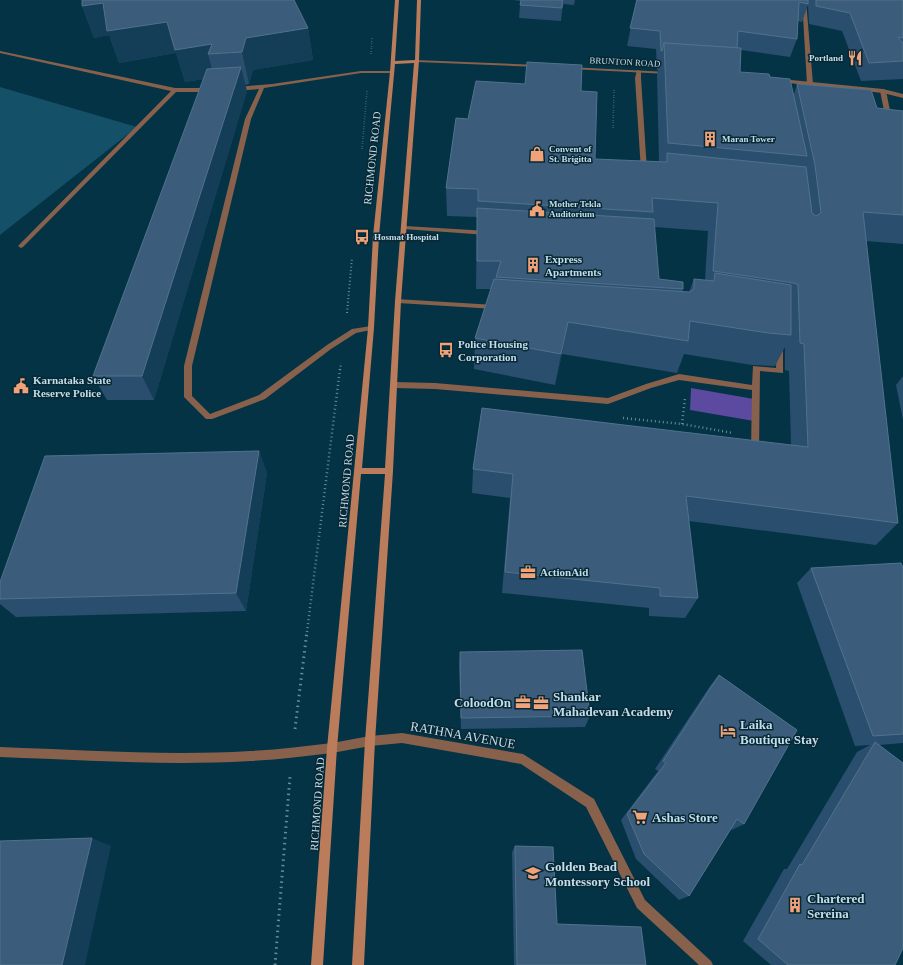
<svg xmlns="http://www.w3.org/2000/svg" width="903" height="965" font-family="Georgia,serif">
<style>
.green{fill:#145068}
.water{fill:#5b4aa0}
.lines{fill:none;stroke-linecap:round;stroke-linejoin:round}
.path-far3{stroke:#678c9c;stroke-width:1.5;stroke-dasharray:0.5 2;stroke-linecap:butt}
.path-far2{stroke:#678c9c;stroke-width:2;stroke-dasharray:1 2.5;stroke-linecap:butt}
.path-far1{stroke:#678c9c;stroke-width:2.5;stroke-dasharray:1 3;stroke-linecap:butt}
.path{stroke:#678c9c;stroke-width:3;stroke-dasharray:1.5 4;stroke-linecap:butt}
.service{fill:#88614c;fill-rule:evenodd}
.minor{fill:#88614c;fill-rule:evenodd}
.secondary{fill:#ba7c5a;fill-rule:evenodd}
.wall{fill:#2a4e6e;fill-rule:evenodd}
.shaded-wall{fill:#143d57}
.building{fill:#3b5d7b;stroke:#50728d}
.labels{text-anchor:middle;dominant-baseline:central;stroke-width:3;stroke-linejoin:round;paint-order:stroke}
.far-poi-label{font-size:9px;font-weight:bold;fill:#c2deec;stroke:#092834;text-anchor:start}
.far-street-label{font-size:9px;fill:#c2deec;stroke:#092834}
.street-label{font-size:11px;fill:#c2deec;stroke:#092834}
.poi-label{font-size:11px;font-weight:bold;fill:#c2deec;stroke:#092834;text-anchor:start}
.near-poi-label{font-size:13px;font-weight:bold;fill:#c2deec;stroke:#092834;text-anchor:start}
.near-street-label{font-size:13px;fill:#c2deec;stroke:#092834}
</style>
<rect width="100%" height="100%" fill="#033344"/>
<polygon class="green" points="0,87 137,127 0,235"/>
<polygon class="water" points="691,388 754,399 754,421 690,410"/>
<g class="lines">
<g class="path-far3">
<polyline points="371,54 372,37"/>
<polyline points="613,128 614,89"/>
<polyline points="362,149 367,91"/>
</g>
<g class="path-far2">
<polyline points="347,313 352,258"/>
<polyline points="340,370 341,363"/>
</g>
<g class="path-far1">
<polyline points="623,418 682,424 733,433"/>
<polyline points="682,424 685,398"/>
<polyline points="307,632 340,369"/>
</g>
<g class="path">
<polyline points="295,729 307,631"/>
<polyline points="275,965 290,776"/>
</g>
<g class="service">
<polygon points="802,0 806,0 813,84 810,86 807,84"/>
<polygon points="0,51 175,88 209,88 212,90 209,92 176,92 23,247 21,248 18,246 19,245 171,91 0,53"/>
<polygon points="637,70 641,71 641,78 647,171 644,173 641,171 635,78"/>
<polygon points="361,71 392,71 394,72 392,73 361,73 264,88 251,119 192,366 192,396 210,414 259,395 327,345 352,329 371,326 374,328 371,330 356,333 331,349 265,399 212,419 206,419 184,397 184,366 245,119 259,89 237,91 234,89 237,87 272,84"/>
<polygon points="883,89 886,91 892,120 889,122 886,120 880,91"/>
<polygon points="405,226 488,231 491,233 488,235 403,229 403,227"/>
<polygon points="396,299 495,305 498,307 495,309 398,303 395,301"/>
<polygon points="780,343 783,346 783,373 760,371 759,450 758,452 752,452 751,450 752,390 679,380 651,388 608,404 435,389 394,388 390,385 394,382 435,383 608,398 646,384 679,374 752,385 753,366 776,368 777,346"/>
<path d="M332 743 336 744 337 748 336 752 332 753C305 756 278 760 250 761 167 766 83 760 0 757V747C83 750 167 756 250 751 278 750 305 746 332 743Z"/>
</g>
<g class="minor">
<polygon points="415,60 538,65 540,66 538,67 417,62 415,62"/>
<polygon points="569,67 668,72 670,73 668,74 571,69 569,69"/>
<polygon points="781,79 883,89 903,94 903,98 883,93 779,82 779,80"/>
<polygon points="402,733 523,754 594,799 645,900 711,961 713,965 699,965 637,908 586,807 521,764 402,743 370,746 332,753 328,752 327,748 328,744 332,743 370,736"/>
</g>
<path class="secondary" d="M395 0H399L395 61 415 60 417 0H421L419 61 401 301 393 471 375 741 364 965H352L365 741 385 474H361L337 748 323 965H311L327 748 368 328 373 236 390 72ZM414 63 395 301 385 468H362L374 328 379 236 395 64Z"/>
</g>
<g class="wall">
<polygon points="512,0 575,0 574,5 563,4 561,21 519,18 520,5 521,1"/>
<path d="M636 0H903V79L861 81 842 31 809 24 808 5 802 22 798 21 797 39 790 57 741 50 740 72 770 77 794 94 797 84 877 108 903 111V244L866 241 898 523 876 545 689 521 698 598 685 618 649 616V608L502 593 510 498 472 493 473 469 791 445 789 371 785 370V347L775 366 752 365 684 354 677 373 562 354 555 385 474 369 475 338 491 289H476L477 217 447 216 446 188 468 119 581 91 595 159 659 162 657 76 658 70H657L656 49 627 46 634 12ZM654 227 708 231 705 280 694 279 689 292H682L683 289 659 279Z"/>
<polygon points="82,6 308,28 313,60 253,70 249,84 245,85 247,91 154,400 107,400 93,376 204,79 185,82 176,53 119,63 109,35 94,38"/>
<polygon points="903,376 903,420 896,385"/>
<polygon points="259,451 267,473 246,611 16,617 0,604 0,582"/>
<polygon points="811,568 903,568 903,743 879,745 895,965 771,965 743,941 784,869 787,869 857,752 870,745 855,746 797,583"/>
<polygon points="460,652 590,716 585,727 461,729 459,665"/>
<polygon points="719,675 744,824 732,830 731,829 689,896 679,900 636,859 621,820 658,771 655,769 710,686"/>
<polygon points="515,846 557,924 646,965 514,965 512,852"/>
</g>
<g class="shaded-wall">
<polygon points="563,0 564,0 561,21 562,8"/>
<polygon points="103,3 167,22 212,44 208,54 214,77 185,82 176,53 119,63 109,35 94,38 82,6"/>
<polygon points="308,28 313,60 253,70 249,84 242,52 246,38"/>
<polygon points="241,67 247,91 154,400 142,376"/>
<polygon points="568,322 562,354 555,385 561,354"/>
<polygon points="259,451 267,473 246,611 236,593"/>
<polygon points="92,838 111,846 85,965 62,965"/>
</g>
<g class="building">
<polygon points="82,0 294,0 308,28 246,38 242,52 208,54 212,44 175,50 167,22 107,31 103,3 82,6"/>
<polygon points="521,0 563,0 562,8 520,5"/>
<polygon points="637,0 808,0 808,4 799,2 797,39 738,31 737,48 664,43 662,51 661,51 660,31 630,28"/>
<polygon points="816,0 903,0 903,38 898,37 903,43 903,61 869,63 850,13 816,6"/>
<polygon points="664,43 741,48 740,72 769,74 770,77 790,79 807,156 668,143"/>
<polygon points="527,62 582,65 581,91 597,92 595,159 667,162 667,153 806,167 812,213 816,216 821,213 815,165 797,84 871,90 877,108 903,111 903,215 863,212 898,523 686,496 698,598 660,596 660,588 505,572 513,474 473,469 482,408 808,447 804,344 800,343 798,285 794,283 713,271 718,203 652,198 653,212 478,201 478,189 446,188 456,118 468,119 476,81 525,84"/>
<polygon points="241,67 142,376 93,376 207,69"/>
<polygon points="477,208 654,219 659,279 683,282 683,289 496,277 501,261 477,261"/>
<polygon points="715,273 791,285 791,335 768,333 690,321 688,341 568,322 561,354 475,338 494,279 689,292 694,289 694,279 714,281"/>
<polygon points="259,451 236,593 0,599 0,582 45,456"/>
<polygon points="901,563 903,568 903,734 873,736 811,568"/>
<polygon points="582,650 590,716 461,718 460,652"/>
<polygon points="719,675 797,730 744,824 737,819 689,896 644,854 627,814 666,763 663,761"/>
<polygon points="875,742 903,763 903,948 895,965 788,965 758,939 800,864 802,865"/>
<polygon points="92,838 62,965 0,965 0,841"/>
<polygon points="515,846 553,847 557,924 641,927 646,965 517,965"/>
</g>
<defs>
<g id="restaurant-bare" transform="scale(1.2)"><path d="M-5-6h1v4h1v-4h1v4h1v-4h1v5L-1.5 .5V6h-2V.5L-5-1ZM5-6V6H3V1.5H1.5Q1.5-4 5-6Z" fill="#f0a278" stroke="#092834" stroke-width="2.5" paint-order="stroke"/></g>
<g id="building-bare" transform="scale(1.2)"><path d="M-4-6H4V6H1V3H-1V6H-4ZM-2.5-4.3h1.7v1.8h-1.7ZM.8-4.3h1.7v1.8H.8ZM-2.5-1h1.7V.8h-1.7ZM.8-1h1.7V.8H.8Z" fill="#f0a278" stroke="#092834" stroke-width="2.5" paint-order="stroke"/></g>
<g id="shop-bare" transform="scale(1.2)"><path d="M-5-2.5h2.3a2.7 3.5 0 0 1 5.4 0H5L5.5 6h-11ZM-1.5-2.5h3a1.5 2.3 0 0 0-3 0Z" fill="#f0a278" stroke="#092834" stroke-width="2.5" paint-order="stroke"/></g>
<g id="civic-bare" transform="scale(1.2)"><path d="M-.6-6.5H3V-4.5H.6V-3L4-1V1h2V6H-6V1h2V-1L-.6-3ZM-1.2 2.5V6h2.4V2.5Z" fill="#f0a278" stroke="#092834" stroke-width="2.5" paint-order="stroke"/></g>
<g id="bus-bare" transform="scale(1.2)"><path d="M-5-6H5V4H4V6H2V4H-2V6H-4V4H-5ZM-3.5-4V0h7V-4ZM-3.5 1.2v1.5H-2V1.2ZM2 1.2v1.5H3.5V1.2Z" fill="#f0a278" stroke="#092834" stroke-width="2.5" paint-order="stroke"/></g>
<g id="office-bare" transform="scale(1.2)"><path d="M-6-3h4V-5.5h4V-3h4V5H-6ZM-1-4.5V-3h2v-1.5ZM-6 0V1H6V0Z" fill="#f0a278" stroke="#092834" stroke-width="2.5" paint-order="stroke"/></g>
<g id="hotel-bare" transform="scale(1.2)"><path d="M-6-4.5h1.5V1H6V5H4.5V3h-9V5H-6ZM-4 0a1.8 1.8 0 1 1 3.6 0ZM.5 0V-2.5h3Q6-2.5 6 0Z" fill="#f0a278" stroke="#092834" stroke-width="2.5" paint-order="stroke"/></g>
<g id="supermarket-bare" transform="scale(1.2)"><path d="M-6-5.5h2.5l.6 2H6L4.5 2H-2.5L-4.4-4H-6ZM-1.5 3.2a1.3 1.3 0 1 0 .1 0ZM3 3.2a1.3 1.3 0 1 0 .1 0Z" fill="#f0a278" stroke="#092834" stroke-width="2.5" paint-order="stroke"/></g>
<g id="school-bare" transform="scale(1.2)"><path d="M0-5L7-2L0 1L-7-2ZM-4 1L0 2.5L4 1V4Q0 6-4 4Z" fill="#f0a278" stroke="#092834" stroke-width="2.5" paint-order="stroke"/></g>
</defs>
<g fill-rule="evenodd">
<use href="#restaurant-bare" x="855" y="58"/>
<use href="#building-bare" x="710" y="139"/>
<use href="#shop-bare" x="537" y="154"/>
<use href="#civic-bare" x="537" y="209"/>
<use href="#bus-bare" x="362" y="237"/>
<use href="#building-bare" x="533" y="265"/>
<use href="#bus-bare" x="446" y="350"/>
<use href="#civic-bare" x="21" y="386"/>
<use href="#office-bare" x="528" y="572"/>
<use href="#office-bare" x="523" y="702"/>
<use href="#office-bare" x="541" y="703"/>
<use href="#hotel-bare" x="728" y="731"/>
<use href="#supermarket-bare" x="640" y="817"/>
<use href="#school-bare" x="533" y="873"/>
<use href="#building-bare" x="795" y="905"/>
</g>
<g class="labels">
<g class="far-poi-label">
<text x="843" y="58" text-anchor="end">Portland</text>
<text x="722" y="139">Maran Tower</text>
<text x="549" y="149">Convent of<tspan x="549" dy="10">St. Brigitta</tspan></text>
<text x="549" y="204">Mother Tekla<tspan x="549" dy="10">Auditorium</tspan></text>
<text x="374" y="237">Hosmat Hospital</text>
</g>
<g class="far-street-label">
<text transform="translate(625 62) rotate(3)">BRUNTON ROAD</text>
</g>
<g class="street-label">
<text transform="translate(372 158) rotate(-84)">RICHMOND ROAD</text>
<text transform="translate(346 481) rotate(-85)">RICHMOND ROAD</text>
<text transform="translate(317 804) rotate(-86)">RICHMOND ROAD</text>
</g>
<g class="poi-label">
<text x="545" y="259">Express<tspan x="545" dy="13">Apartments</tspan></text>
<text x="458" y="344">Police Housing<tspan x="458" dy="13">Corporation</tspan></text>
<text x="33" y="380">Karnataka State<tspan x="33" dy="13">Reserve Police</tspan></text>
<text x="540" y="572">ActionAid</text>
</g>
<g class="near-poi-label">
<text x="553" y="696">Shankar<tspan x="553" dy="15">Mahadevan Academy</tspan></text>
<text x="511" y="702" text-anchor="end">ColoodOn</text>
<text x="740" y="724">Laika<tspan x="740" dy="15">Boutique Stay</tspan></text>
<text x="652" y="817">Ashas Store</text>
<text x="545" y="866">Golden Bead<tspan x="545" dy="15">Montessory School</tspan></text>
<text x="807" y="898">Chartered<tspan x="807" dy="15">Sereina</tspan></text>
</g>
<g class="near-street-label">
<text transform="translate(463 735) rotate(10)">RATHNA AVENUE</text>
</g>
</g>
</svg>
